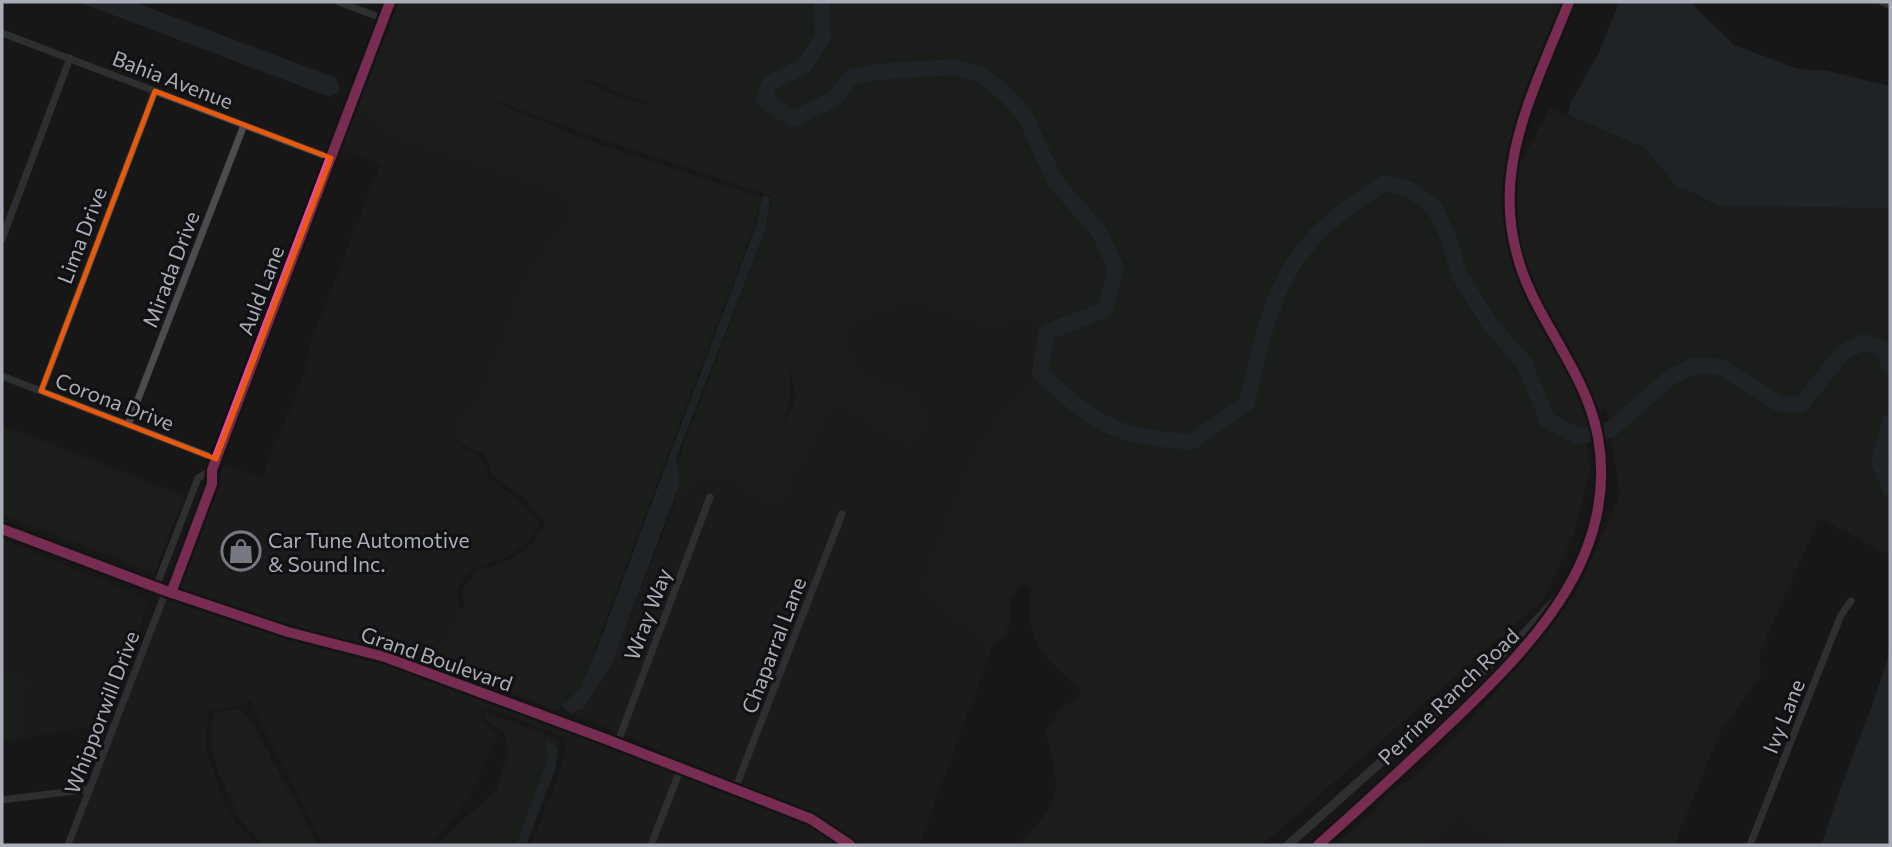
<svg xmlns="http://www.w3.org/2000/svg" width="1892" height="847" font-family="Commissioner,sans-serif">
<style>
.built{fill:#212123}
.green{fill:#1d241e;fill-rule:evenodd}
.water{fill:#2a3239}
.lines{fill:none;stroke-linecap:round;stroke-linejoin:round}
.river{stroke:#2a3239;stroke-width:16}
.minor{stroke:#4b4c50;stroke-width:7}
.tertiary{stroke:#4b4c50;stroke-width:9}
.cycleway-casing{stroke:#111113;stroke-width:15}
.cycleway{stroke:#ed469a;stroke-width:10}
.marked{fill:none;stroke:#e8590c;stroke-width:5;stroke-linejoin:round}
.labels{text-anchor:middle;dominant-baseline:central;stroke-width:6;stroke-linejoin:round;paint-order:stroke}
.street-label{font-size:21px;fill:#a8adb8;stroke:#111113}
.poi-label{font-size:21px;fill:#a8adb8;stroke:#111113;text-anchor:start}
</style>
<rect width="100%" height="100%" fill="#171717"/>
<g class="built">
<polygon points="354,110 367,114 391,135 565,192 570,218 552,240 482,399 460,419 454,432 463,449 481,458 489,478 524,505 539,524 530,541 504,558 470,569 457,589 459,609 439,665 289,627 179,588 225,464 262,478 307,368 310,345 381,164 341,149"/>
<polygon points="909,300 985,323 1031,319 1033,381 989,432 973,462 992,646 919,845 857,845 812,815 574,714 584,708 612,663 676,501 694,477 730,475 753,494 779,503 832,400 910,444 910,392 861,375 843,342 852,320"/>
<polygon points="2,539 149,600 106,723 18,739 18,704 25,682 2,672"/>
<polygon points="164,595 287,636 384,662 733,793 809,823 842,845 531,845 562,768 568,739 488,707 481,710 481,721 498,735 469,795 446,827 428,845 324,845 250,699 242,705 211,710 208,714 206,748 223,802 236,823 256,845 69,845"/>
<polygon points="1459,816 1496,832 1519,845 1420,845"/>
</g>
<g class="green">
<path d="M396 2H1563C1520 110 1474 187 1530 302 1549 342 1578 378 1589 422L1584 426 1590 472 1575 532 1543 600 1262 845H1019C1065 794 1060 796 1046 731L1063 705 1078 700 1080 689C1042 658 1025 639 1031 588L1023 582 1009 601 1011 618 1004 637 992 646 924 587 973 462 989 432 1033 381 1031 319 985 323 909 300 852 320 843 342 861 375 910 392 928 425 910 444 832 400 779 503 753 494 730 475 695 477 676 501 678 465 684 443 768 226 771 196 591 136 470 91 590 141 761 197 755 224 580 689 566 698 558 711 439 665 459 609H464L462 591 475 571C509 562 528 556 545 524L528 502 492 475 485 454C473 450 458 445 454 432L460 419 482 399 521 296 552 240 570 218 565 192 391 135 367 114 354 110ZM573 75H574L658 107 621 98ZM789 365 796 398 784 423 790 394Z"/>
<path d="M1550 108 1645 148 1677 187C1692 189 1705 201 1720 206L1890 208V555L1819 518 1759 654 1761 675 1720 732 1674 845H1519L1459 816 1420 845H1334L1367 818 1389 793 1418 774 1454 738 1520 665 1576 593 1620 496 1606 408 1598 414 1589 388 1540 299 1519 254 1514 174 1522 137V161Z"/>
<polygon points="2,425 185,496 154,573 2,515"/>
<polygon points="2,672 26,681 18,704 18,739 2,742"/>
<polygon points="239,708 252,722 318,845 263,845 240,820 219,775 211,747 213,714"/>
<polygon points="486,712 557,739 558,748 546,741 548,758 516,845 436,845 497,789 508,753 506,734 484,718"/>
</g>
<g class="water">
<polygon points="79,2 134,2 336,78 340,91 330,97"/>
<path d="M1619 2H1690L1734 45 1798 69 1827 71 1890 86V208L1720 206C1705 201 1692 189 1677 187L1645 148 1568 115 1571 102 1598 55Z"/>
<polygon points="767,195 770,199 766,229 676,458 680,483 612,663 584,708 571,714 561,705 580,688 600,641 757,223 762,197"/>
<path d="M1890 649V845H1822C1841 778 1872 716 1890 649Z"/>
<polygon points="546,740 558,748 556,767 526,845 516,845 548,758"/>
</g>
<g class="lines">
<g class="river">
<path d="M822 2 823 37 804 66 770 83 764 100 793 119 834 99 851 77 875 72 954 67 982 75 1009 97 1025 116 1055 181 1099 232 1116 268 1105 310 1047 332 1040 373C1096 425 1113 436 1191 442L1247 403C1272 293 1283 244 1385 183L1409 189 1434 207 1448 236 1459 274 1490 324 1524 363 1548 421 1578 436 1610 430 1671 377 1694 366 1721 367 1780 404 1801 405 1843 352 1864 342 1883 349 1890 367"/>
<polyline points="1890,422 1879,461 1890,489"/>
</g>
<g class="minor">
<polyline points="339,2 384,19"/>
<polyline points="1882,2 1890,5"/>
<polyline points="2,33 331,158"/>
<polyline points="2,239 70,58"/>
<polyline points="2,376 216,459"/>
<polyline points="41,391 155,91"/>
<polyline points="128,425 244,125"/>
<polyline points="156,587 198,478 212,470"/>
<polyline points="171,593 212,484 212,470 390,2"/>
<polyline points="617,744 710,497"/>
<polyline points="735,789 842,514"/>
<polyline points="2,800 90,789"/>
<polyline points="68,845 166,591"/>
<polyline points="651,845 681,768"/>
<polyline points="1750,845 1841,615 1851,601"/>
</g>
<g class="tertiary">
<polyline points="2,529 166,591 288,632 385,657 603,738 811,819 850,845"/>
<polyline points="1288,845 1521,637 1556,600"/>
<path d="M1318 845C1358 810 1396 774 1435 738 1519 658 1621 565 1598 437 1589 388 1559 347 1536 303 1478 192 1527 107 1569 2"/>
</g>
<g class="cycleway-casing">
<g id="cycleway">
<polyline points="2,529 166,591 288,632 385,657 603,738 811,819 850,845"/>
<polyline points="171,593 212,484 212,470 390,2"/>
<path d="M1318 845C1358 810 1396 774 1435 738 1519 658 1621 565 1598 437 1589 388 1559 347 1536 303 1478 192 1527 107 1569 2"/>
</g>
</g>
<use href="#cycleway" class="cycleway"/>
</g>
<path d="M0 0H1892V847H0ZM155 91 331 158 216 459 41 391Z" fill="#171717" fill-opacity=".55" fill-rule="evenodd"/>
<path class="marked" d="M155 91 331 158 216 459 41 391Z"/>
<defs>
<g id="shop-ring" transform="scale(2.0125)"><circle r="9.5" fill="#111113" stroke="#757880" stroke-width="1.5"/><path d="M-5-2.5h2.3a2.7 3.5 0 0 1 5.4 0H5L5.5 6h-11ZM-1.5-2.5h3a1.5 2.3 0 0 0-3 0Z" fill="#757880"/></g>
</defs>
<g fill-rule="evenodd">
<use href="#shop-ring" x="241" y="551"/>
</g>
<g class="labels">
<g class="street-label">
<text transform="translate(173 79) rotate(21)">Bahia Avenue</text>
<text transform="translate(81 235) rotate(-69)">Lima Drive</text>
<text transform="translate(170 269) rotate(-69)">Mirada Drive</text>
<text transform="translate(260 290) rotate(-69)">Auld Lane</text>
<text transform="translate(115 401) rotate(21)">Corona Drive</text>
<text transform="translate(647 614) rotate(-69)">Wray Way</text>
<text transform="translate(773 645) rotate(-69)">Chaparral Lane</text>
<text transform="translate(437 658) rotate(19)">Grand Boulevard</text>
<text transform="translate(1448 696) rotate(-44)">Perrine Ranch Road</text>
<text transform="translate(101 712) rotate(-69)">Whipporwill Drive</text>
<text transform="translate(1783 716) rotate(-68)">Ivy Lane</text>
</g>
<g class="poi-label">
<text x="268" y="539">Car Tune Automotive<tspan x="268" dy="24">&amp; Sound Inc.</tspan></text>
</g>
</g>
<rect width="1892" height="847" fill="none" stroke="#a8adb8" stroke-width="7"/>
</svg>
